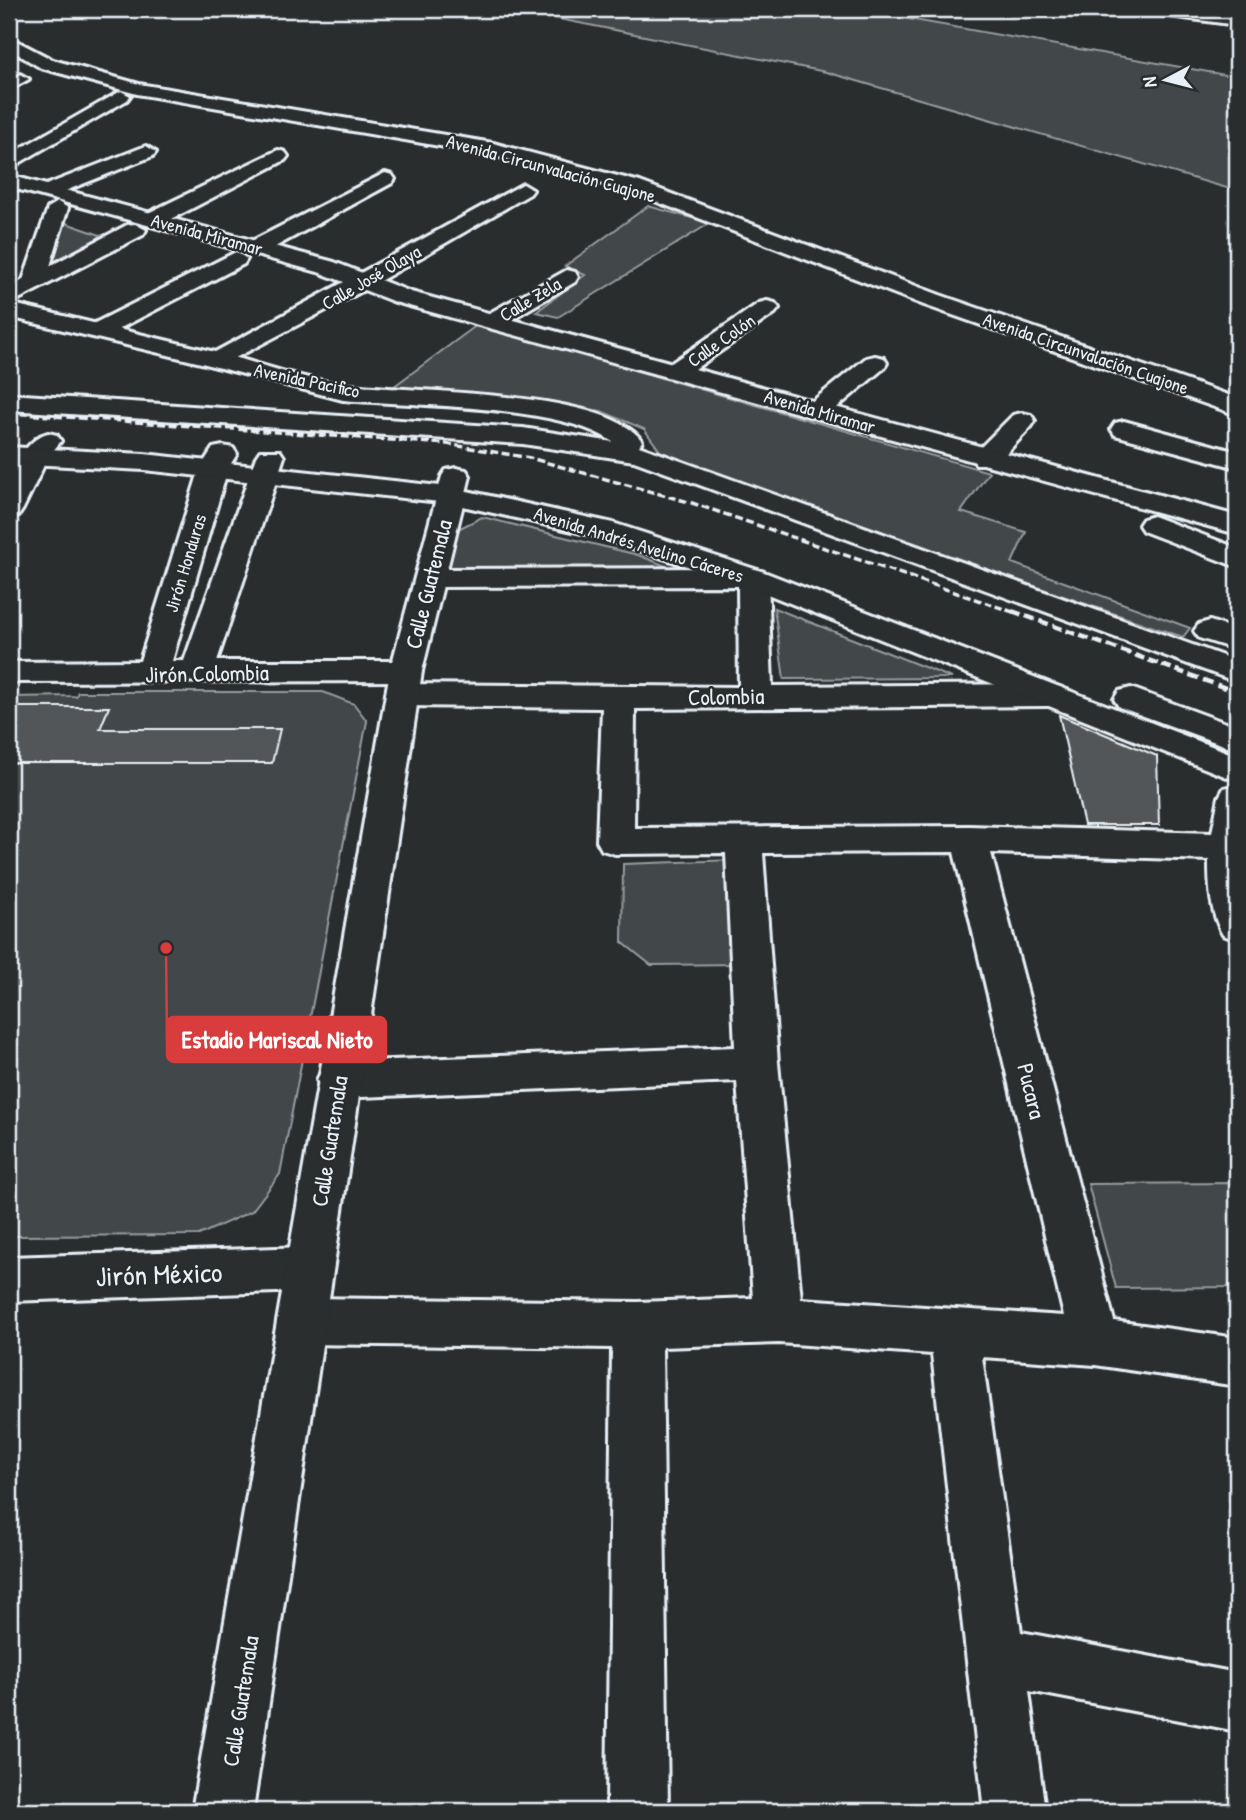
<svg xmlns="http://www.w3.org/2000/svg" width="1246" height="1820" font-family="'Patrick Hand',sans-serif">
<style>
.green{fill:#424648;stroke:#959ca0;stroke-width:2}
.building{fill:#535759;stroke:#e8f1f8;stroke-width:2}
.lines{fill:none;stroke-linecap:round;stroke-linejoin:round}
.street-casing{stroke:#e8f1f8;stroke-width:6}
.secondary-casing{stroke:#e8f1f8;stroke-width:6}
.highway-casing{stroke:#e8f1f8;stroke-width:6}
.street{fill:#2a2d2e;fill-rule:evenodd}
.secondary{fill:#2a2d2e;fill-rule:evenodd}
.highway{fill:#2a2d2e;fill-rule:evenodd}
.rail-far1{stroke:#e8f1f8;stroke-width:3.5;stroke-dasharray:8 3.5;stroke-linecap:butt}
.rail{stroke:#e8f1f8;stroke-width:4.5;stroke-dasharray:10 4.5;stroke-linecap:butt}
.labels{text-anchor:middle;dominant-baseline:central;stroke-width:5;stroke-linejoin:round;paint-order:stroke}
.far-street-label{font-size:19px;fill:#e8f1f8;stroke:#2a2d2e}
.street-label{font-size:23px;fill:#e8f1f8;stroke:#2a2d2e}
.near-street-label{font-size:28px;fill:#e8f1f8;stroke:#2a2d2e}
.leader{fill:none;stroke:#d83c3d;stroke-width:2.5}
.callout-dot{fill:#d83c3d;stroke:#2a2d2e;stroke-width:2.5}
.callout{fill:#d83c3d;stroke:#d83c3d;stroke-width:2.5}
.callout-label{font-size:24px;text-anchor:middle;font-weight:bold;fill:#fff}
</style>
<rect width="100%" height="100%" fill="#2a2d2e"/>
<filter id="ink" filterUnits="userSpaceOnUse"><feTurbulence type="fractalNoise" baseFrequency=".0143" numOctaves="2"/><feDisplacementMap in="SourceGraphic" scale="14" xChannelSelector="R" yChannelSelector="G"/><feConvolveMatrix kernelMatrix="1 2 1 2 8 2 1 2 1" color-interpolation-filters="sRGB"/></filter>
<g filter="url(#ink)">
<g class="green">
<polygon points="526,9 852,9 1237,77 1237,191 826,72 559,19"/>
<polygon points="648,206 710,223 558,317 536,312 585,275 565,266"/>
<polygon points="63,222 106,237 51,266 44,266"/>
<polygon points="477,325 989,472 961,512 1026,532 1012,563 1190,628 1183,637 1001,575 698,467 660,451 644,429 601,411 534,399 393,387"/>
<polygon points="482,517 638,555 671,568 449,569 454,531"/>
<polygon points="774,608 952,678 784,679"/>
<polygon points="78,692 323,692 354,704 367,721 280,1174 252,1211 199,1235 9,1236 9,697 76,696"/>
<polygon points="735,860 743,964 651,965 622,942 623,864"/>
<polygon points="1237,1183 1237,1287 1116,1288 1088,1184"/>
</g>
<g class="building">
<polygon points="9,707 109,707 100,729 280,729 272,763 9,763"/>
<polygon points="1059,715 1157,756 1159,825 1084,825"/>
</g>
<g class="lines">
<g class="street-casing">
<g id="street">
<polygon points="1146,9 1189,9 1237,15 1237,25 1154,14"/>
<polygon points="20,74 29,79 9,90 9,78"/>
<polygon points="121,91 130,96 127,100 9,169 9,155"/>
<polygon points="146,146 156,152 153,156 55,195 41,195 38,191 41,187"/>
<polygon points="278,150 285,152 288,156 285,160 162,224 146,224 143,219 146,214"/>
<polygon points="385,173 392,175 395,179 392,183 264,253 256,255 245,248 248,243"/>
<polygon points="523,184 533,190 530,194 373,285 365,287 354,280 357,275"/>
<polygon points="58,202 68,208 50,266 127,225 135,224 146,230 143,235 9,304 9,288 23,280 48,208"/>
<polygon points="236,252 247,259 244,264 107,335 91,335 87,330 91,325"/>
<polygon points="567,270 575,272 578,277 575,282 500,326 484,326 480,321 484,316"/>
<polygon points="767,301 775,303 779,308 775,313 685,376 667,376 663,371 667,366 759,303"/>
<path d="M218 353C259 363 300 379 342 384 406 393 606 389 642 441L639 446 1237 661V682L634 461 523 444 9 410V394L523 428 613 442C560 404 411 406 343 400L209 365 206 360 209 355Z"/>
<polygon points="875,356 884,358 887,363 884,368 827,416 809,416 805,410 809,404 866,358"/>
<polygon points="1022,413 1031,415 1035,421 1031,427 996,464 976,464 972,458 976,452 1013,415"/>
<polygon points="1124,421 1237,452 1237,468 1115,435 1111,429 1115,423"/>
<path d="M48 433 57 435 61 441 48 457 23 509 19 515 9 517C9 507 7 494 9 484 11 466 30 437 48 433Z"/>
<polygon points="223,446 233,448 237,454 228,468 172,661 184,661 256,457 260,451 280,451 284,457 217,661 406,661 417,664 422,671 417,678 406,681 9,682 9,662 140,661 200,468 213,448"/>
<path d="M748 568 764 572 768 578 772 686 1050 684 1062 688 1067 695 1062 702 1050 706 635 709 634 828 969 826 1212 833 1219 797 1224 788 1237 785V940L1223 935C1210 912 1209 886 1209 860L991 853 1114 1321 1237 1338V1386L1095 1365 982 1357 1021 1632 1237 1673V1731L1029 1691 1045 1811H984L932 1354 779 1343 662 1347 668 1811H607L612 1348 301 1344 284 1337 277 1321 284 1305 301 1298 637 1302 753 1298 737 1081 338 1098 323 1092 317 1080 323 1068 338 1062 735 1047 726 853 615 854 602 850 597 841 602 708 403 706 391 702 386 695 391 688 403 684 739 687 738 586 431 587 420 584 416 578 420 572 431 569ZM954 852 1064 1316 801 1299 778 1063 763 853Z"/>
<polygon points="1210,621 1237,630 1237,650 1199,638 1194,631 1199,624"/>
<polygon points="308,1247 325,1254 332,1269 325,1284 308,1291 9,1301 9,1257"/>
</g>
</g>
<g class="secondary-casing">
<g id="secondary">
<polygon points="9,37 53,60 139,84 493,143 640,182 940,295 1237,398 1237,415 924,305 626,190 492,155 137,94 41,68 9,49"/>
<polygon points="9,175 334,262 411,292 1237,516 1237,534 395,302 364,290 218,367 9,317 9,303 215,352 344,282 318,272 9,187"/>
<polygon points="456,468 466,470 470,476 422,671 253,1811 192,1811 390,671 442,476 446,470"/>
<polygon points="1153,516 1237,548 1237,567 1143,531 1139,525 1143,519"/>
</g>
</g>
<g class="highway-casing">
<g id="highway">
<polygon points="9,447 144,454 449,487 613,523 764,572 1237,756 1237,781 742,584 595,536 449,503 144,470 9,463"/>
<polygon points="1131,688 1237,727 1237,750 1119,707 1114,699 1119,691"/>
</g>
</g>
<use href="#street" class="street"/>
<use href="#secondary" class="secondary"/>
<use href="#highway" class="highway"/>
<polyline class="rail-far1" points="9,413 447,444 530,458 692,503 1016,613"/>
<polyline class="rail" points="1012,611 1237,692"/>
</g>
</g>
<g class="labels">
<g class="far-street-label">
<text transform="translate(551 168) rotate(15)">Avenida Circunvalación Cuajone</text>
<text transform="translate(207 234) rotate(15)">Avenida Miramar</text>
<text transform="translate(371 277) rotate(-30)">Calle José Olaya</text>
<text transform="translate(530 299) rotate(-31)">Calle Zela</text>
<text transform="translate(721 340) rotate(-35)">Calle Colón</text>
<text transform="translate(1086 353) rotate(19)">Avenida Circunvalación Cuajone</text>
<text transform="translate(307 380) rotate(12)">Avenida Pacifico</text>
<text transform="translate(820 411) rotate(16)">Avenida Miramar</text>
<text transform="translate(639 544) rotate(17)">Avenida Andrés Avelino Cáceres</text>
<text transform="translate(185 563) rotate(-73)">Jirón Honduras</text>
</g>
<g class="street-label">
<text transform="translate(428 584) rotate(-76)">Calle Guatemala</text>
<text transform="translate(207 673) rotate(-1)">Jirón Colombia</text>
<text transform="translate(726 696) rotate(-1)">Colombia</text>
<text transform="translate(1032 1091) rotate(76)">Pucara</text>
<text transform="translate(329 1141) rotate(-81)">Calle Guatemala</text>
<text transform="translate(240 1701) rotate(-81)">Calle Guatemala</text>
</g>
<g class="near-street-label">
<text transform="translate(159 1274) rotate(-2)">Jirón México</text>
</g>
</g>
<path class="leader" d="M166 948L167 1040"/>
<circle class="callout-dot" cx="166" cy="948" r="7"/>
<rect class="callout" x="167" y="1017" width="219" height="45" rx="7"/>
<g class="callout-label">
<text x="277" y="1048">Estadio Mariscal Nieto</text>
</g>
<rect width="1246" height="1820" fill="none" stroke="#2a2d2e" stroke-width="35"/>
<rect x="18" y="18" width="1211" height="1785" fill="none" stroke="#e8f1f8" stroke-width="2.5" filter="url(#ink)"/>
<g transform="translate(1166 80) rotate(263)" stroke="#2a2d2e" stroke-width="5" paint-order="stroke">
<path d="M0-5L12 26L0 18L-12 26Z" fill="#e8f1f8"/>
<text y="-10" font-size="19" font-weight="bold" text-anchor="middle" fill="#e8f1f8">N</text>
</g>
</svg>
